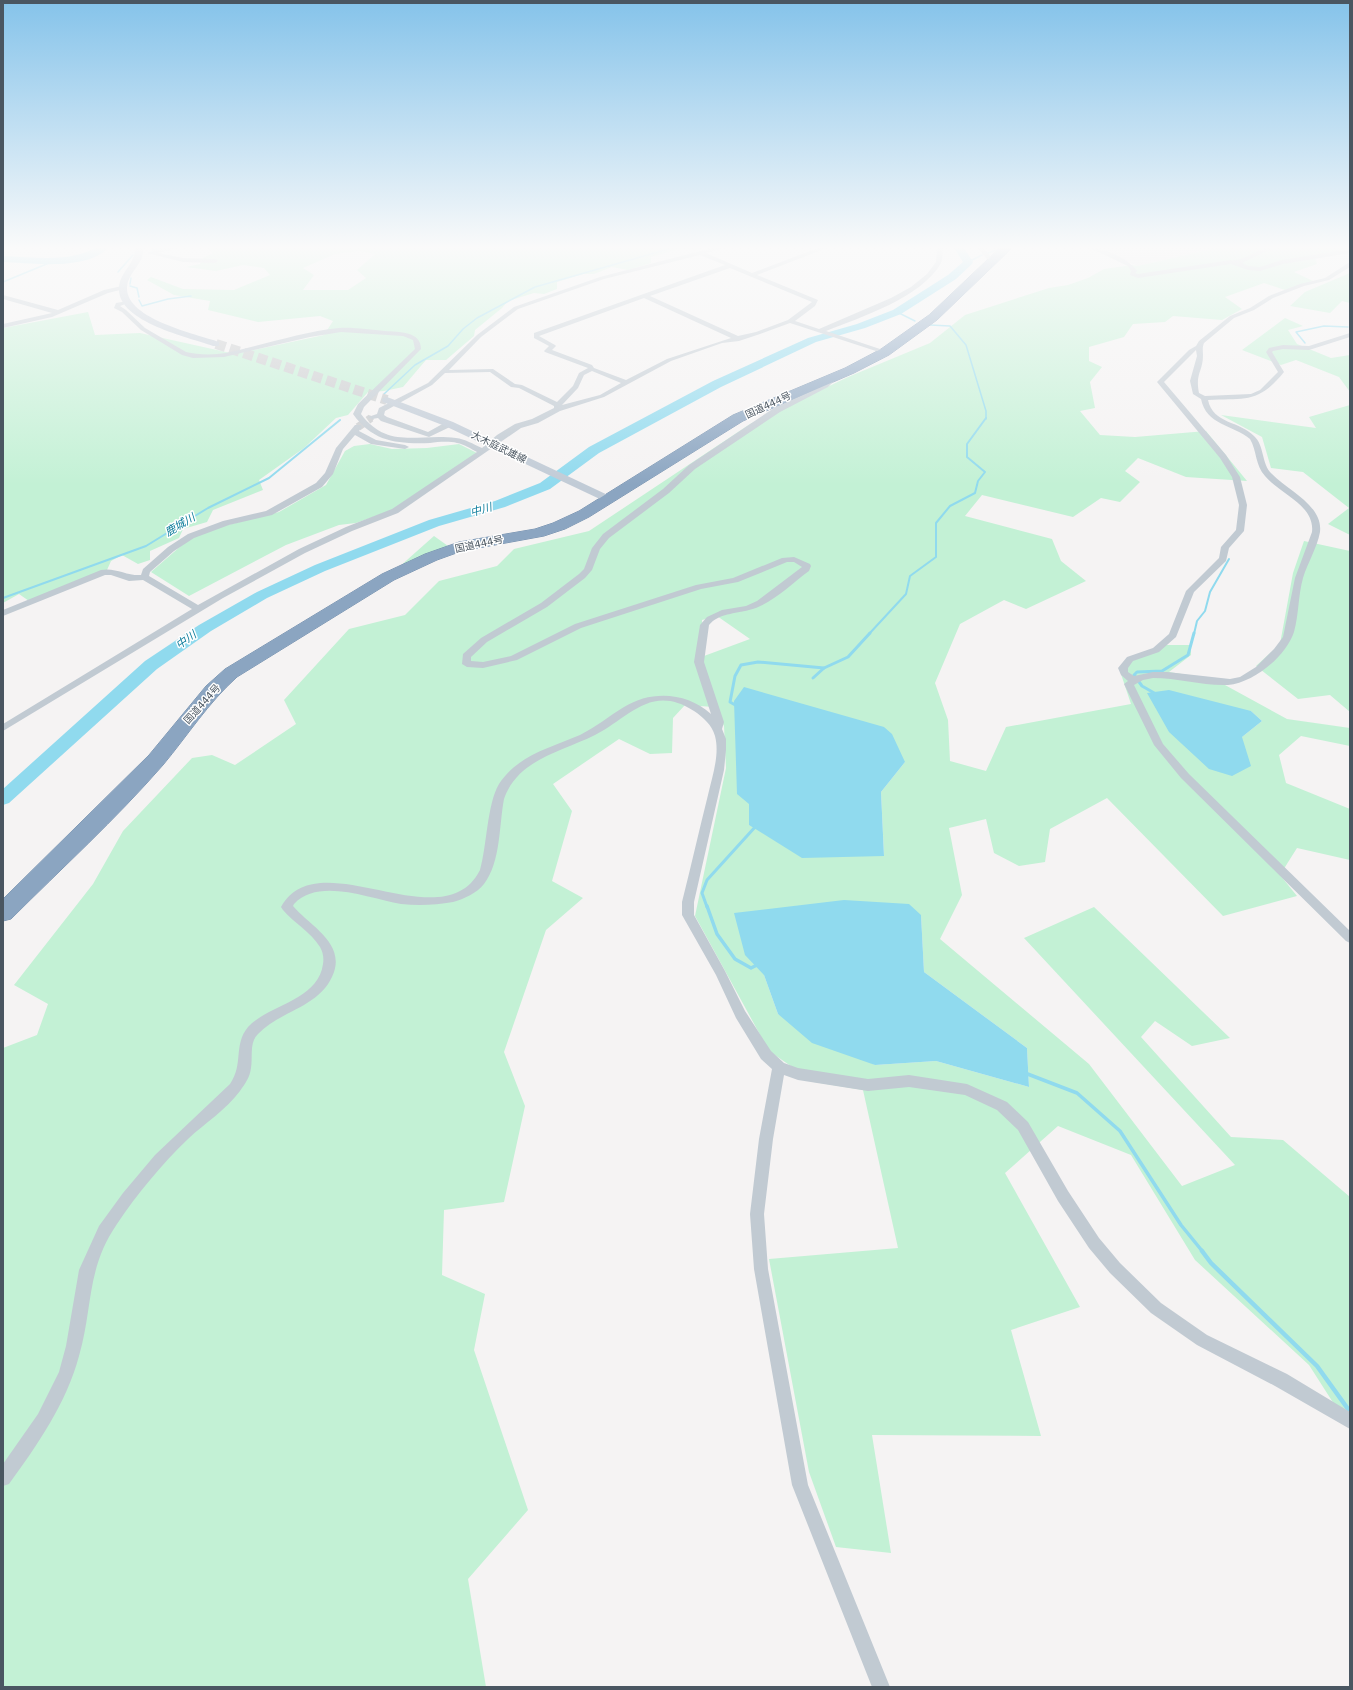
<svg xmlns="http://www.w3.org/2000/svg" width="1353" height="1690" font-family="'DejaVu Sans','Noto Sans JP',sans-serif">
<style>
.education{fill:#e6e4e5}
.green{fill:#c3f1d5;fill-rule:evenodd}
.water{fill:#90daee}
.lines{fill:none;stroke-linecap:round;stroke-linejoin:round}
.stream-far4{stroke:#90daee;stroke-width:1.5}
.stream-far3{stroke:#90daee;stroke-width:2}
.stream-far2{stroke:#90daee;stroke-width:3}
.stream-far1{stroke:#90daee;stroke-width:3.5}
.stream{stroke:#90daee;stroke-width:4.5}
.river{fill:#90daee;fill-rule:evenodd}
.street-tunnel-far1{stroke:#caccce;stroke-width:6;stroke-dasharray:6 3;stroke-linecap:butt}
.street-tunnel{stroke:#caccce;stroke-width:8;stroke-dasharray:8 4;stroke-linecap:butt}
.secondary-tunnel{stroke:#caccce;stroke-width:10;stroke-dasharray:10 4.5;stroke-linecap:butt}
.highway-casing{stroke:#7690ad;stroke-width:1}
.street{fill:#c1cad2;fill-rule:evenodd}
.secondary{fill:#c1cbd6;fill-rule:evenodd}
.highway{fill:#8ba5c1;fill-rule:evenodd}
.labels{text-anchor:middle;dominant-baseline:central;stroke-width:3;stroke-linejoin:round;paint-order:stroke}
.far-street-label{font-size:10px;fill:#4a5661;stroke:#fff}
.far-water-label{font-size:11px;font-style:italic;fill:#0c7c9b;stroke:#fff}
</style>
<rect width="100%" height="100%" fill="#f5f3f3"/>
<polygon class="education" points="1095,248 1216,248 1138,266"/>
<g class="green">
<path d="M207 248H702L696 250 679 249 651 257V263L628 270 612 267 594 274H583L557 282V289L544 294 534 293 508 301 502 308 475 330 474 336 446 360H426L403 387 384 391 368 392 348 415 336 418 304 448 259 480 263 490 213 510 207 522 183 529 179 538 150 551V560L138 564 122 555 111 561 107 570 29 601 19 594 3 603V328L88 312 95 335 140 333 235 354 324 335 333 321 320 316 258 322 208 310 210 301 174 295 147 280 151 277 183 289 234 290 270 275 264 268 243 265 216 271 186 267 200 264 203 258 213 253ZM360 251 375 254 357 270 366 278 348 290H303L314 275 303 268 335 254Z"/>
<path d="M1216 248H1350L1315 258 1317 264 1294 272 1313 281 1285 290 1264 283 1225 297 1242 309 1222 320 1173 316 1165 322 1133 324 1124 337 1089 347V361L1102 367 1090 382 1095 408 1080 411 1100 435 1135 437 1206 431 1247 481 1186 477 1138 458 1125 471 1140 482 1120 502 1101 498 1073 517 982 495 965 516 1052 539 1061 561 1086 581 1026 609 1004 600 960 624 935 683 948 720 950 761 986 771 1006 727 1131 704 1120 671 1126 660 1163 645H1191V655L1169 672 1214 679 1287 719 1350 728V746L1301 736 1279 755 1286 783 1350 809V860L1297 848 1280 875 1297 896 1223 916 1107 798 1050 829 1045 862 1019 866 994 853 986 819 949 828 962 895 940 939 1089 1064 1182 1186 1235 1165 1024 938 1094 907 1230 1038 1192 1046 1155 1021 1141 1037 1231 1137 1283 1140 1350 1197V1429L1309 1365 1195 1260 1131 1155 1058 1126 1005 1173 1080 1307 1011 1330 1041 1436 872 1435 891 1553 836 1547 809 1472 769 1259 898 1248 863 1090 814 1082 769 1051 695 916 726 768 724 726 714 707 685 705 673 718 672 753 650 754 619 739 553 784 572 811 552 881 583 898 546 930 504 1052 525 1106 504 1202 444 1210 442 1275 485 1294 474 1350 528 1510 468 1579 486 1687H3V1048L37 1035 48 1004 14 985 93 884 123 831 192 758 212 755 235 765 296 724 284 700 349 629 405 615 439 581 497 566 514 549 589 531 750 424 848 377 930 343 965 315 1049 288 1068 285 1088 278 1104 269 1132 265 1138 266ZM717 616 750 639 704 656 702 620ZM1251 711 1262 721 1242 737ZM905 762 881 792 884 855 749 825V804ZM921 915 924 972 1027 1048 1029 1087 936 1061 875 1065 778 1014 764 975Z"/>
<polygon points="1350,273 1350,303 1342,301 1330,313 1290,306 1305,292"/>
<polygon points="1285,318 1303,326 1288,330 1297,344 1331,358 1350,355 1350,392 1339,377 1296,360 1281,365 1242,350"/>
<polygon points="1350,405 1350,535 1328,524 1349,508 1303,472 1271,468 1262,437 1221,415 1316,428 1309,417"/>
<polygon points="370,444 392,449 427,448 459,444 477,453 390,511 356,523 339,525 286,545 189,596 151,572 190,538 224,526 279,512 326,485 345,451 354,446"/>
<polygon points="434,536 448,546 398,568"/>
<polygon points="1304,541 1350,551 1350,712 1330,695 1298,699 1256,666 1280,644 1293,573"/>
</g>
<g class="water">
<polygon points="744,687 884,727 892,734 905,762 881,792 884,856 802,858 749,825 749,804 737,794 734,701"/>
<polygon points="1169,690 1251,711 1262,721 1242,737 1251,766 1232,776 1209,769 1169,732 1147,693"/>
<polygon points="844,900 909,904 921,915 924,972 1027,1048 1029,1087 936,1061 875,1065 812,1043 778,1014 764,975 745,955 734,913"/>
</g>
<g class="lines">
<g class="stream-far4">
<polyline points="152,250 162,248"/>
<polyline points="988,253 997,250"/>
<polyline points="968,262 982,255"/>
<polyline points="118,272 133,255"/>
<polyline points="3,282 49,263"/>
<polyline points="130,284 131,278"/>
<polyline points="130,286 137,288 139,297"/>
<polyline points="139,300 142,306 168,299 191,296"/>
<polyline points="897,312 915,321"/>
<polyline points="930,325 950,326 966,345 986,411 986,419"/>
<polyline points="1305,343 1296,332 1324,326 1348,327"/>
<polyline points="384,394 415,365 448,346 463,329 477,318 535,287 672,248"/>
</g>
<g class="stream-far3">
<polyline points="3,598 146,546 208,508 269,478 340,420"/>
<polyline points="869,634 906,594 910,576 936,557 936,523 950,506 975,493 978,481 985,472 967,457 967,444 986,418"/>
<polyline points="1194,634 1197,621 1205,611 1210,592 1229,559"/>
</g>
<g class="stream-far2">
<polyline points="813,678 824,668 848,657 870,633"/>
<polyline points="1156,694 1142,686 1134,675 1137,672 1162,671 1188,655 1194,633"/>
<polyline points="737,706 730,702 735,676 741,665 758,662 824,668"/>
<polyline points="707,907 702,893 707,880 756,826"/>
</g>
<g class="stream-far1">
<polyline points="707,906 717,934 735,959 751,968 757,965"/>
<polyline points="1025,1073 1077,1093 1120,1131 1181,1225 1203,1252"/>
</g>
<polyline class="stream" points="1202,1251 1211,1263 1317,1366 1348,1409"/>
<g class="river">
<path d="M95 248H108C86 271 32 263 3 262V256C33 257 67 263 95 248Z"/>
<polygon points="954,248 964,248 973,262 972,264 956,279 901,314 865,328 816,342 721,387 599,453 550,489 505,507 439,526 325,571 267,598 211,631 157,669 9,803 3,805 3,789 145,661 199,625 257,592 315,565 429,520 495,501 540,483 589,447 713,381 808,338 857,324 893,310 948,275 963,262"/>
</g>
<polyline class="street-tunnel-far1" points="370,419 372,417"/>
<polyline class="street-tunnel" points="358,427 371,418"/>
<polyline class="secondary-tunnel" points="216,344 387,400"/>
<g class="highway-casing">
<path id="highway" d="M1000 248H1012L937 320 889 355 854 373 743 421 589 517 565 529 544 536 462 551 437 560 394 580 237 677C208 703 188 735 163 765 116 819 62 868 11 919L3 921V899L149 755 206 686 225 669 382 574 425 554 459 542 535 529 553 523 579 511 733 415 845 368 881 349 929 315Z"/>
</g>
<g class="street">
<polygon points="164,248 178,248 158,253 183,258 215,259 218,261 215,263 183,262 147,253"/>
<path d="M712 248H723L706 253 752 273 818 248H827L757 275 818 300 815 306 795 321 819 329 891 298 911 287 927 274 936 262 937 248H943C942 253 943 259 941 263 921 298 861 317 826 331L886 351V353H882L790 323 760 334 739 341 722 343 671 361 604 397 560 411 538 423 521 428 398 513 352 531 305 553 223 598 3 731V724L192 609 143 580 129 581 111 575H105L3 616V610L101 570C115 567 127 576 141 575L143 569 168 547 188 534 223 521 266 511 316 483 325 473 336 448 355 425H361L362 427 359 431 376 440 405 445 409 447 405 449 371 444 355 435 343 449 333 474 322 487 272 515 229 525 194 538 174 551 150 572 149 576 198 605 299 549 346 527 392 509 477 452C471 449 464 444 457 443 449 441 438 442 430 443 397 444 373 442 353 414L358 404 415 349 413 340 403 336 341 332 310 337 224 357 193 358 182 355 141 330 122 312 114 308 116 303 128 301V303L120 306 126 310 145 328 186 352C198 355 214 355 226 353 264 345 301 332 339 328 354 327 371 330 385 331 399 332 421 331 421 349L364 407 361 414C388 450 418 433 456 438 465 439 473 444 482 448L497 435 515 424 532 419 554 408V406L519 388 511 387 490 372 445 373 432 385 385 411 384 415 387 417 428 432 446 422H452V426L429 437 381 421 378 418 372 419 368 417 377 414 379 408 428 383 477 335 514 307 600 277ZM700 255 725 265 534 333V338L549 346 544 351 545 352 588 368 579 373 573 386 557 402 522 385 515 384 493 369 449 370 481 337 518 309 604 279ZM730 268 812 302 788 320 756 332 738 336 650 296ZM644 298 731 338 667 359 626 380 594 368 592 365 552 350 556 346 555 345 539 336ZM592 371 621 383 600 395 562 405 578 388 584 375Z"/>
<polygon points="978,248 984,248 991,257 998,260 995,262 987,259"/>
<path d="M1090 248C1105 248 1129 259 1137 271L1135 273 1138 274 1231 260C1243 262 1257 248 1273 248L1242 263 1249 266 1260 267 1282 260 1350 249V253L1283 264 1260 271 1248 270 1231 264 1138 278 1130 275 1131 271 1128 266Z"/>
<path d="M1350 262V267L1329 280 1304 286 1273 298 1254 310 1234 318 1204 343C1202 348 1203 351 1203 355 1203 372 1195 373 1199 393L1205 396 1251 394 1260 390 1278 372 1266 352 1269 348 1283 345 1309 346 1350 333V337L1309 350 1283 349 1273 351 1272 352 1284 372C1258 404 1246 398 1208 400 1213 424 1240 421 1254 436 1265 446 1261 464 1272 474 1288 491 1323 505 1320 532 1317 548 1308 562 1303 578 1298 596 1299 614 1294 632 1286 656 1254 683 1228 685 1203 686 1178 678 1153 678L1143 680 1134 685 1163 744 1189 774 1350 931V943L1346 941 1181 778 1154 745 1124 684 1128 681 1121 675 1118 668 1127 657 1153 648 1169 634 1186 591 1219 558 1221 547 1236 530 1239 505 1232 477 1220 458 1157 382 1189 350 1196 346 1199 341 1230 316 1250 308 1269 296 1300 284 1325 278ZM1196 350 1197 356 1190 381 1193 394 1201 399C1206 425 1233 425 1250 439 1257 451 1255 465 1265 476 1280 494 1315 505 1312 532L1295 578 1283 637 1274 649 1256 667 1240 677 1230 679 1167 672H1153L1134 676 1128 672V668L1133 661 1159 652 1176 637 1194 592 1226 561 1229 548 1244 531 1247 505 1240 477 1226 455 1164 382Z"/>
<polygon points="122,286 125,288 124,289 108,293 52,317 3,328 3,324 52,313 3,299 3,295 58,310 104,290"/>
<path d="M834 375 839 376 828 387 780 412 695 469 669 493 609 538 600 549 592 570 585 578 547 607 487 642 471 657V661L483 662 511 656 575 624 696 585 733 578 782 558 794 557 810 564 811 566 809 571C791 584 771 605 749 610 735 614 719 613 709 625L704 662 724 722 722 729 726 739V750L724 770 694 902V915L725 971 745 1011 771 1051 784 1063 798 1068 868 1079 909 1075 967 1084 1007 1102 1028 1122 1068 1191 1099 1238 1120 1263 1161 1303 1207 1335 1287 1374 1350 1412V1429L1275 1386 1197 1345 1151 1313 1110 1273 1089 1248 1058 1201 1018 1130 997 1110 965 1095 909 1087 868 1091 798 1080 784 1075 773 1139 764 1214 768 1269 808 1485 890 1687H872L792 1485 754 1269 750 1214 759 1139 772 1069 761 1059 736 1018 716 975 682 915V902C691 866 699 831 708 795 712 777 720 755 715 736 712 725 703 717 694 711 651 683 629 718 595 735 561 752 518 759 504 799 499 825 501 862 484 884 477 893 464 899 453 902 436 905 419 906 401 904 370 899 319 877 294 904L293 906C309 925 344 942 334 972 322 1007 281 1010 258 1034 249 1043 253 1057 251 1068 250 1077 245 1084 240 1091 226 1110 205 1123 188 1139 162 1164 137 1194 117 1224 86 1269 93 1308 79 1356 66 1404 38 1444 9 1484L3 1486V1464L38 1414 59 1372 66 1346 79 1270 99 1226 123 1193 155 1155 230 1084C244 1064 233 1045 248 1027 269 1004 318 1001 323 964 324 958 323 952 320 947 311 932 294 923 283 910L281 907C318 839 443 943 480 870 487 846 487 804 499 784 518 755 550 748 580 735 596 727 609 716 624 707 651 690 687 692 711 714L694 662 700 625 707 617 722 610 746 606 757 601 802 567 794 562H787L738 582 701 589 581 628 517 660 483 668 467 667 462 664 463 654 481 638 541 603 579 574 584 569 592 548 603 534 663 489 689 465 774 408 824 385Z"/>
</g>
<g class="secondary">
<path d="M135 248H143C145 263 128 272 127 287 125 319 196 334 219 342V346H213C188 337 116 322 119 287 120 272 136 263 135 248Z"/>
<polygon points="387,397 453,422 612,497 614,499 608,502 604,501 445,426 383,402 382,400 383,398"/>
</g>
<use href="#highway" class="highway"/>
</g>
<linearGradient id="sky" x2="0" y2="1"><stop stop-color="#85c3ea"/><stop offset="0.51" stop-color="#fafafa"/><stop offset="1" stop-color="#fafafa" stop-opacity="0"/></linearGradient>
<rect width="1353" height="485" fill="url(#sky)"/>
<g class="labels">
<g class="far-street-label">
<text transform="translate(768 405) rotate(-25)">国道444号</text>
<text transform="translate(499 447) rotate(26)">大木庭武雄線</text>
<text transform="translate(479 544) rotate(-12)">国道444号</text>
<text transform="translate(202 704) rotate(-48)">国道444号</text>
</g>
<g class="far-water-label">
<text transform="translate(481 510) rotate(-16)">中川</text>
<text transform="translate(180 525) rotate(-31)">鹿城川</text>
<text transform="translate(186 640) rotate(-35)">中川</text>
</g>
</g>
<rect width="1353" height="1690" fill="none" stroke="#4a5661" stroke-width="8"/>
</svg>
